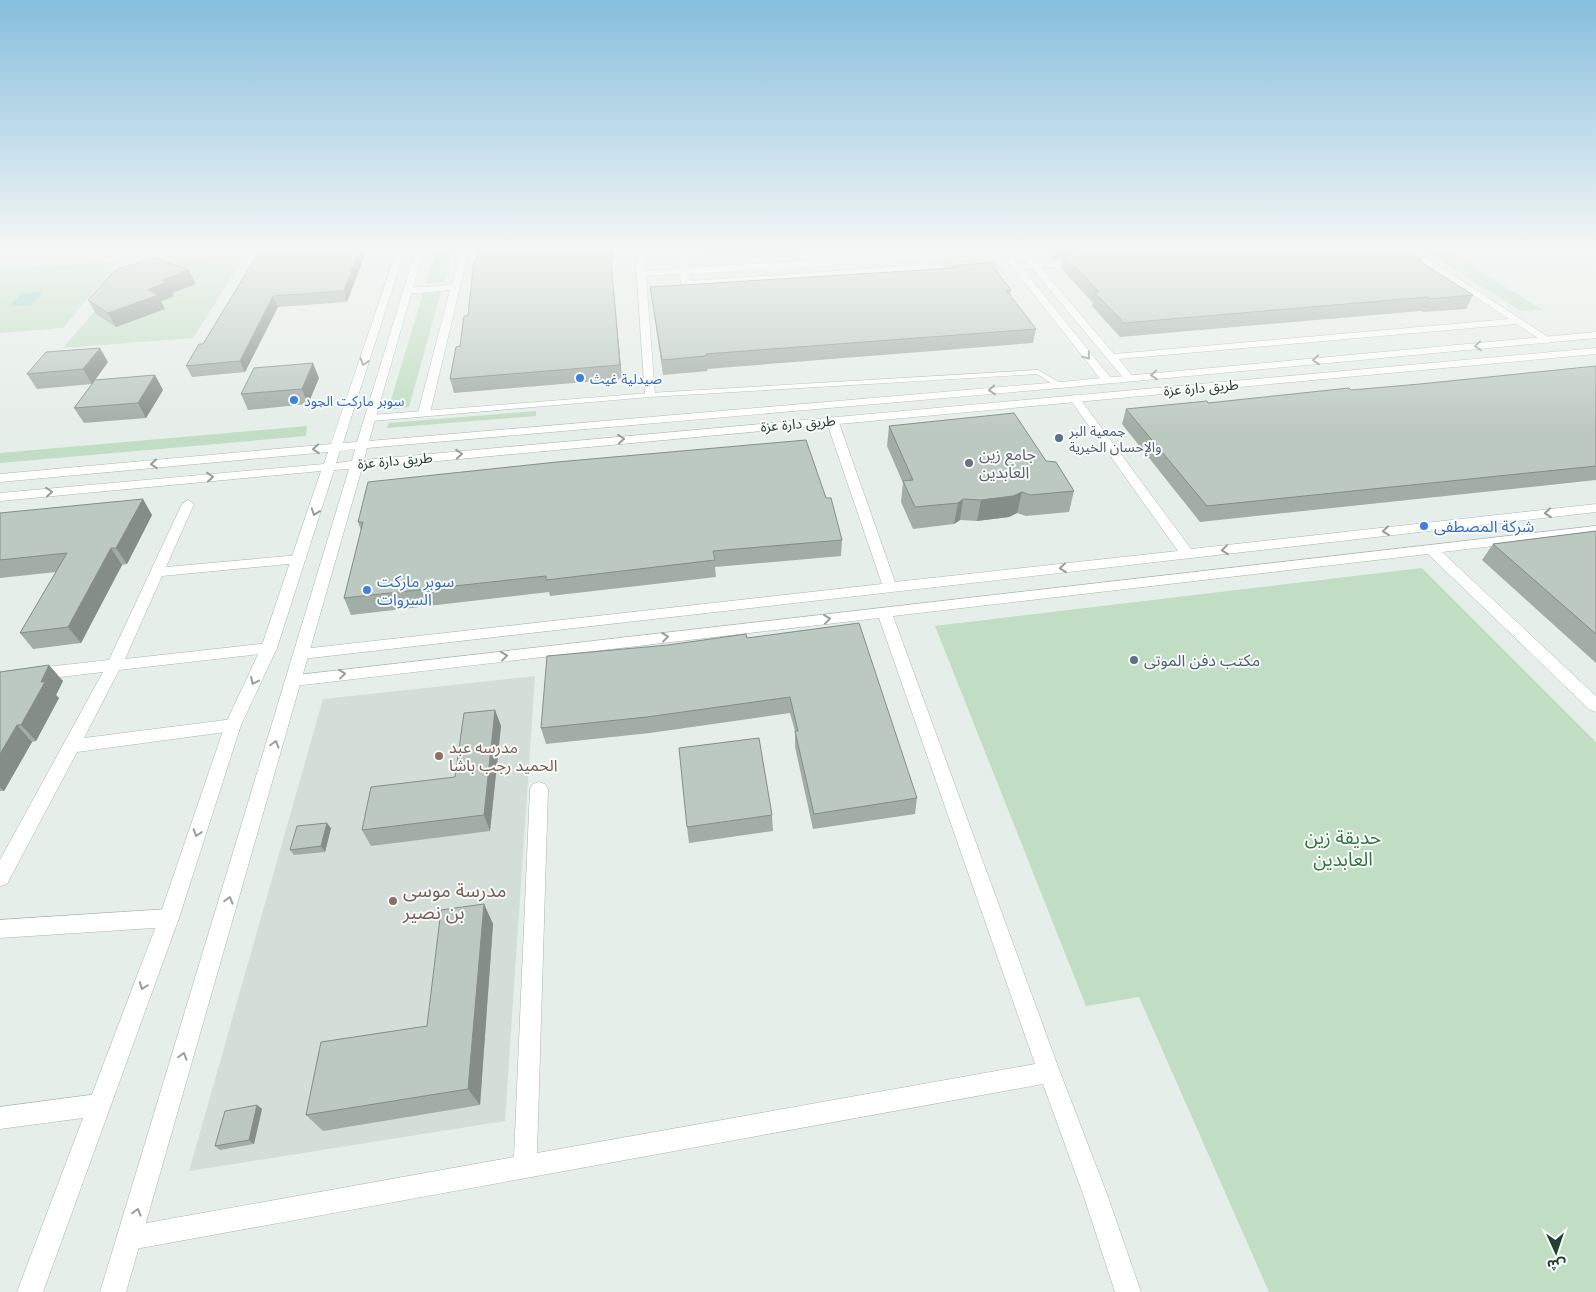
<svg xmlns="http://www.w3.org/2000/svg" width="1596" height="1292" font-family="'Open Sans','Noto Sans Arabic',sans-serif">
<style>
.built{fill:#d4ded8;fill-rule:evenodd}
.green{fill:#c1ddc3}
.water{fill:#93cecc}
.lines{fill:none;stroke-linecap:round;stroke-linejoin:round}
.lane-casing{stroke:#a9b6af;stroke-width:1}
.street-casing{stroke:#a9b6af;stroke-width:1}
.secondary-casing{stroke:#a5b9af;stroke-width:1}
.lane{fill:#fff;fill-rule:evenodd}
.street{fill:#fff;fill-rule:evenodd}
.secondary{fill:#fff;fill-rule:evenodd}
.wall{fill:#a2ada6}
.shaded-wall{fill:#848d87}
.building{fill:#bcc9c1;stroke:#848d87}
.oneway{stroke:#929f9a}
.shop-dot{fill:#3f7fe0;stroke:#f7faf8;stroke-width:2}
.service-dot{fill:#5c6f8a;stroke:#f7faf8;stroke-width:2}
.worship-dot{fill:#6b7280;stroke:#f7faf8;stroke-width:2}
.education-dot{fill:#8d6e63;stroke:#f7faf8;stroke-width:2}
.labels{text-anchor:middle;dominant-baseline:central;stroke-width:4;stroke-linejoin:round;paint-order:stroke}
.far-shop-label{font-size:14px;fill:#366cbe;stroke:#f7faf8;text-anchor:start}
.far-street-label{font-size:14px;fill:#263f34;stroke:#f7faf8}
.far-service-label{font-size:14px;fill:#4e5e75;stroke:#f7faf8;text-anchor:start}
.worship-label{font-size:16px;fill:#5b616d;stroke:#f7faf8;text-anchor:start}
.shop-label{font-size:16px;fill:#366cbe;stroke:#f7faf8;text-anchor:start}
.service-label{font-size:16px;fill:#4e5e75;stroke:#f7faf8;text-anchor:start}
.education-label{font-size:16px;fill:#785e54;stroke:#f7faf8;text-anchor:start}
.near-park-label{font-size:19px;fill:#337340;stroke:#f7faf8}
.near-education-label{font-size:19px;fill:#785e54;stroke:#f7faf8;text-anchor:start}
</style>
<rect width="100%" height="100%" fill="#e6eee9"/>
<g class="built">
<polygon points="700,249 860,249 703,260"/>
<path d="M535 676 505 1121 189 1171 323 699ZM262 1110 254 1144 221 1149Z"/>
</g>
<g class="green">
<polygon points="437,249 453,249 444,282 426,283"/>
<polygon points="1423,249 1444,249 1543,310 1521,311"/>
<polygon points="245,256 193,338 63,348 136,263"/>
<polygon points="992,258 1003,272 947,276 939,262"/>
<polygon points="118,262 63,328 0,333 0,269"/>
<polygon points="441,292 409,407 388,410 423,293"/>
<polygon points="536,411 536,416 387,428 389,423"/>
<polygon points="307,426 306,436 0,463 0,453"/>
<polygon points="1422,568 1596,742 1596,1292 1269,1292 1139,997 1086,1006 935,626"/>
</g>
<polygon class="water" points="43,292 31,305 10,306 22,293"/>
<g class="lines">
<g class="lane-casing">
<polygon id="lane" points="1038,370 1064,385 1057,387 1037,374 650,397 372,421 368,418 372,415 650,393"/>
</g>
<g class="street-casing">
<g id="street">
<polygon points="461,249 469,249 430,413 424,416 418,413 450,290 408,294 403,291 408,288 452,285"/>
<path d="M635 249H643L645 271 680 269 678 249H686L689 268 988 249H1006L1007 251 1003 254 926 258 930 267 926 270 686 287 681 284 680 274 646 276 655 395 650 398 645 395ZM918 259 921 265 690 281 689 274Z"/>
<polygon points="1016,249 1025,249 1036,263 1084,260 1084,264 1081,265 1041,268 1114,354 1509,319 1403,249 1413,249 1553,340 1548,343 1544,342 1517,324 1119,359 1133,377 1128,380 1124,379 1032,268 1023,269 1110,377 1111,379 1106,382 1102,381 1007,260 1011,257 1019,264 1028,263"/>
<polygon points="1074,395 1078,396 1191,549 1596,504 1596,512 302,659 297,658 294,654 297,650 302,649 882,584 826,420 832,417 838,420 895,582 1178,551 1069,398"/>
<polygon points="188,500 194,504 166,567 299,555 304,556 306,559 304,562 299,563 162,576 125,659 269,643 274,644 277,648 274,652 269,653 119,670 84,738 233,719 239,721 241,725 239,729 233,731 77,752 7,884 0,886 0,860 103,672 0,684 0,672 109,660 182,504"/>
<polygon points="1596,526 1596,534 1442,552 1596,696 1596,712 1590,710 1428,554 893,616 1060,1072 1107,1194 1141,1292 1115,1292 1083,1194 1043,1084 130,1250 121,1247 118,1238 121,1229 130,1226 514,1157 530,789 533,784 539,782 545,784 548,789 537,1153 1035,1064 879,618 294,686 289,684 286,680 289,676"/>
<polygon points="169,909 176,912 179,918 176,924 169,927 0,938 0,920"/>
<polygon points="98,1094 106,1097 109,1105 106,1113 98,1116 0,1129 0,1107"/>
</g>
</g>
<g class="secondary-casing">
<path id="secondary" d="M397 249H405L343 443 357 442 416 249H424L369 441 1060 382 1596 332V338L1060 388 367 448 364 460 1596 348V354L362 468 126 1292H100L349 469 334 470 277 648 241 725 179 918 43 1292H17L159 918 225 725 261 648 321 471 0 501V493L324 464 328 452 0 482V474L331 444ZM355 449 352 461 336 463 340 451Z"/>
</g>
<use href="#lane" class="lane"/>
<use href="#street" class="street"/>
<use href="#secondary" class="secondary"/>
</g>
<g class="wall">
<polygon points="261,249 367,249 347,302 278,307 245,372 192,377 186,366 203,344"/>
<polygon points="478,249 613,249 614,261 611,261 622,379 454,393 450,379 460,346 468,316"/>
<polygon points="1044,249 1406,249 1422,260 1421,262 1473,295 1466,309 1423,312 1421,311 1120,337 1092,306 1093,303 1061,268 1063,259 1053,260"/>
<polygon points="953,266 1011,290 1010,296 1036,329 1033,343 707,369 708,371 663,375 650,287 953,268"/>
<polygon points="189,270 196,284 172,293 174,296 161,301 165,309 116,327 96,314 88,300"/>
<polygon points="108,362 95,380 155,375 163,390 146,418 84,423 74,408 92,384 37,389 27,374"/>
<polygon points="1596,366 1596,480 1200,522 1122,424 1126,409 1208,403 1420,384"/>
<polygon points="319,378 308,404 248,410 241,394"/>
<polygon points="889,426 1046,461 1074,491 1069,512 1026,516 1017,513 1009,517 977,521 960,520 954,524 913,529 901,502 903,483 887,446"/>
<polygon points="826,498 842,540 841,556 715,567 716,577 550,596 549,592 351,615 344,598 361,530 358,522"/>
<polygon points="0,513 152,515 127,564 122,565 81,643 33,649 20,633 56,572 0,578"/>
<polygon points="1596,531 1596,663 1482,560 1493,544"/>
<polygon points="747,638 917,798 915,814 813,829 795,747 795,731 790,713 650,733 546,744 541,728"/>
<polygon points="0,672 63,681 56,695 59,698 36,741 32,742 4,791 0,791"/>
<polygon points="495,710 501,726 490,831 371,846 362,830 455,777"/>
<polygon points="772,815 773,831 689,843 687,827"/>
<polygon points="331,828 325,852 294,855 290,850"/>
<polygon points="484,904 493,924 480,1105 323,1131 306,1115 427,1026"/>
<polygon points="257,1105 262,1109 254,1144 220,1150 215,1146"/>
</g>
<g class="shaded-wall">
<polygon points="360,249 367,249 347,302 344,291"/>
<polygon points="610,249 611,261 622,379 620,365"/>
<polygon points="189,270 196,284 172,293 174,296 161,301 165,309 116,327 108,313 148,290 162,280"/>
<polygon points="273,296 278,307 245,372 240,361"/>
<polygon points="100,348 108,362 92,384 83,369"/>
<polygon points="313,363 319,378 308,404 302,389"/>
<polygon points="155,375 163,390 146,418 138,403"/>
<polygon points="1022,492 1017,513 1009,517 977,521 981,500"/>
<polygon points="143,499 152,515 127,564 116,548"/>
<polygon points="963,499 960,520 954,524 958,503"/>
<polygon points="111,548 122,565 81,643 68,627"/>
<polygon points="49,665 63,681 56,695 59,698 36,741 21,725"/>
<polygon points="495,710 501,726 490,831 484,815"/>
<polygon points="17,725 32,742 4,791 0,787 0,754"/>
<polygon points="327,823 331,828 325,852 321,846"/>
<polygon points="484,904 493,924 480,1105 468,1089"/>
<polygon points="257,1105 262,1109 254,1144 249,1140"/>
</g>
<g class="building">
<polygon points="261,249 360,249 344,291 273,296 240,361 186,366 199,344 203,344"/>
<polygon points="478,249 610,249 620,365 450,379 456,347 460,346 464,316 468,316 474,260 476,260"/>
<polygon points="1142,249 1406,249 1422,260 1417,260 1473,295 1430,299 1428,297 1124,323 1095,293 1099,292 1064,255"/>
<polygon points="154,258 189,270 162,280 167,282 148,290 158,295 108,313 88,300 115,270"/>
<polygon points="990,263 1011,290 1006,290 1036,329 706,354 706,356 662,360 650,287 955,268 953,266"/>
<polygon points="100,348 83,369 27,374 46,352"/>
<polygon points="313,363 302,389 241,394 254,368"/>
<polygon points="1596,366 1596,466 1207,506 1126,409 1207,401 1208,403 1349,388 1351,390 1420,384"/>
<polygon points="155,375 138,403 74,408 95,380"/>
<polygon points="1014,413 1046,461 1056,462 1074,491 1030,495 1022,492 1013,496 981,500 963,499 958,503 915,507 903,481 913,480 889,426"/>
<polygon points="806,440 826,498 831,498 842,540 713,551 715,560 546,580 546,576 344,598 363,522 358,522 368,482 557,462"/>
<polygon points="143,499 116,548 111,548 68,627 20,633 67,553 0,560 0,513"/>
<polygon points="1596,531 1596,634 1493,544"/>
<polygon points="859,623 917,798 814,814 795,731 798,731 790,697 647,717 541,728 547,656 668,645 746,634 747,638"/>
<polygon points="49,665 41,682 45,682 21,725 17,725 0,754 0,672"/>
<polygon points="495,710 484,815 362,830 371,787 455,777 464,713"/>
<polygon points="759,738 772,815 687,827 679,748"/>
<polygon points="327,823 321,846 290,850 297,826"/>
<polygon points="484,904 468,1089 306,1115 321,1042 427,1026 441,910"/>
<polygon points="257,1105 249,1140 215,1146 225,1111"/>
</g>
<defs><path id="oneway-chevron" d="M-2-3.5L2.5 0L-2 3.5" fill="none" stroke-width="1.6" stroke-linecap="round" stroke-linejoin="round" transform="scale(1.25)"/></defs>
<g class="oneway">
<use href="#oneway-chevron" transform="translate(1478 346) rotate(175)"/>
<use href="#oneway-chevron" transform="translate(1087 356) rotate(51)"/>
<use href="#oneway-chevron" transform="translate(1316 360) rotate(175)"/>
<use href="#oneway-chevron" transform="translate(364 362) rotate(108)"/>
<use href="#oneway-chevron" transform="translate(1154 375) rotate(175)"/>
<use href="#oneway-chevron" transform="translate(992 390) rotate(175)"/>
<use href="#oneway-chevron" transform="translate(621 439) rotate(-5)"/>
<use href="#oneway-chevron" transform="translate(316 449) rotate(175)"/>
<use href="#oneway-chevron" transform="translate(459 454) rotate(-5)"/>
<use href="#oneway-chevron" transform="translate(154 464) rotate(175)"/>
<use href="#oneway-chevron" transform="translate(210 477) rotate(-5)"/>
<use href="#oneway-chevron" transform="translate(49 492) rotate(-5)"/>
<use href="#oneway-chevron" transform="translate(315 512) rotate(109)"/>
<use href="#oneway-chevron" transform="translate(1548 513) rotate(174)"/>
<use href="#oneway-chevron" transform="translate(1386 531) rotate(174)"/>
<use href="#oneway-chevron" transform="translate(1225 550) rotate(174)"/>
<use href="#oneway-chevron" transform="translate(1063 568) rotate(174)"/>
<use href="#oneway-chevron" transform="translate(827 619) rotate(-7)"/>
<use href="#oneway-chevron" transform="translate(665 637) rotate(-7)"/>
<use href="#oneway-chevron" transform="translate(504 656) rotate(-7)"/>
<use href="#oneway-chevron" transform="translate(342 674) rotate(-7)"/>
<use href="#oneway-chevron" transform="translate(254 681) rotate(115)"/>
<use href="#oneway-chevron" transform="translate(275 744) rotate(-74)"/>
<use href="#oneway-chevron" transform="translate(197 833) rotate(108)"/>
<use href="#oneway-chevron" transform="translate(229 900) rotate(-74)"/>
<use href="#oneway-chevron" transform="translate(143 986) rotate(111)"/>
<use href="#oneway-chevron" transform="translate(183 1056) rotate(-74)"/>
<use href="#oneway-chevron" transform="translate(137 1212) rotate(-74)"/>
</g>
<linearGradient id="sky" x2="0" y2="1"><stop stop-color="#86bedd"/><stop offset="0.58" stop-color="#f4f7f5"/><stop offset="1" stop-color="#f4f7f5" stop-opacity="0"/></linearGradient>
<rect width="1596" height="430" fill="url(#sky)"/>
<g class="shop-dot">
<circle cx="580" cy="378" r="5"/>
<circle cx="294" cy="400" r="5"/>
<circle cx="1424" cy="526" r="5"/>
<circle cx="367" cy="590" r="5"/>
</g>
<g class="service-dot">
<circle cx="1059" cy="438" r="5"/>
<circle cx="1134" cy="660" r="5"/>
</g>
<circle class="worship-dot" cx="969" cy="463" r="5"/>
<g class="education-dot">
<circle cx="439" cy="756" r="5"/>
<circle cx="393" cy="901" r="5"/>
</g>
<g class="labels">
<g class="far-shop-label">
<text x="590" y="378">صيدلية غيث</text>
<text x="304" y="400">سوبر ماركت الجود</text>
</g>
<g class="far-street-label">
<text transform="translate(1201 387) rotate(-5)">طريق دارة عزة</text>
<text transform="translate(798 423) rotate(-5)">طريق دارة عزة</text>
<text transform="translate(395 460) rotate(-5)">طريق دارة عزة</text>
</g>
<g class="far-service-label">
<text x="1069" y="430">جمعية البر<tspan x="1069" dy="16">والإحسان الخيرية</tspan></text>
</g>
<g class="worship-label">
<text x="979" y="454">جامع زين<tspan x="979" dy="18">العابدين</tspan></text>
</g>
<g class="shop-label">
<text x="1434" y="526">شركة المصطفى</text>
<text x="377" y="581">سوبر ماركت<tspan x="377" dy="18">السروات</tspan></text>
</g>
<g class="service-label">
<text x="1144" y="660">مكتب دفن الموتى</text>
</g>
<g class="education-label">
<text x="449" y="747">مدرسه عبد<tspan x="449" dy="18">الحميد رجب باشا</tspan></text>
</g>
<g class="near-park-label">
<text x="1343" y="837">حديقة زين<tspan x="1343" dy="22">العابدين</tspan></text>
</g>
<g class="near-education-label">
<text x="403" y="890">مدرسة موسى<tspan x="403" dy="22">بن نصير</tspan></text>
</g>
</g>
<g transform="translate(1556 1252) rotate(177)" stroke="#f7faf8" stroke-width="4" paint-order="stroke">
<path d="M0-4L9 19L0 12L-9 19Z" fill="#263f34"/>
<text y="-8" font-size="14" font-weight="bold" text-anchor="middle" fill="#263f34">ش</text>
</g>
</svg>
